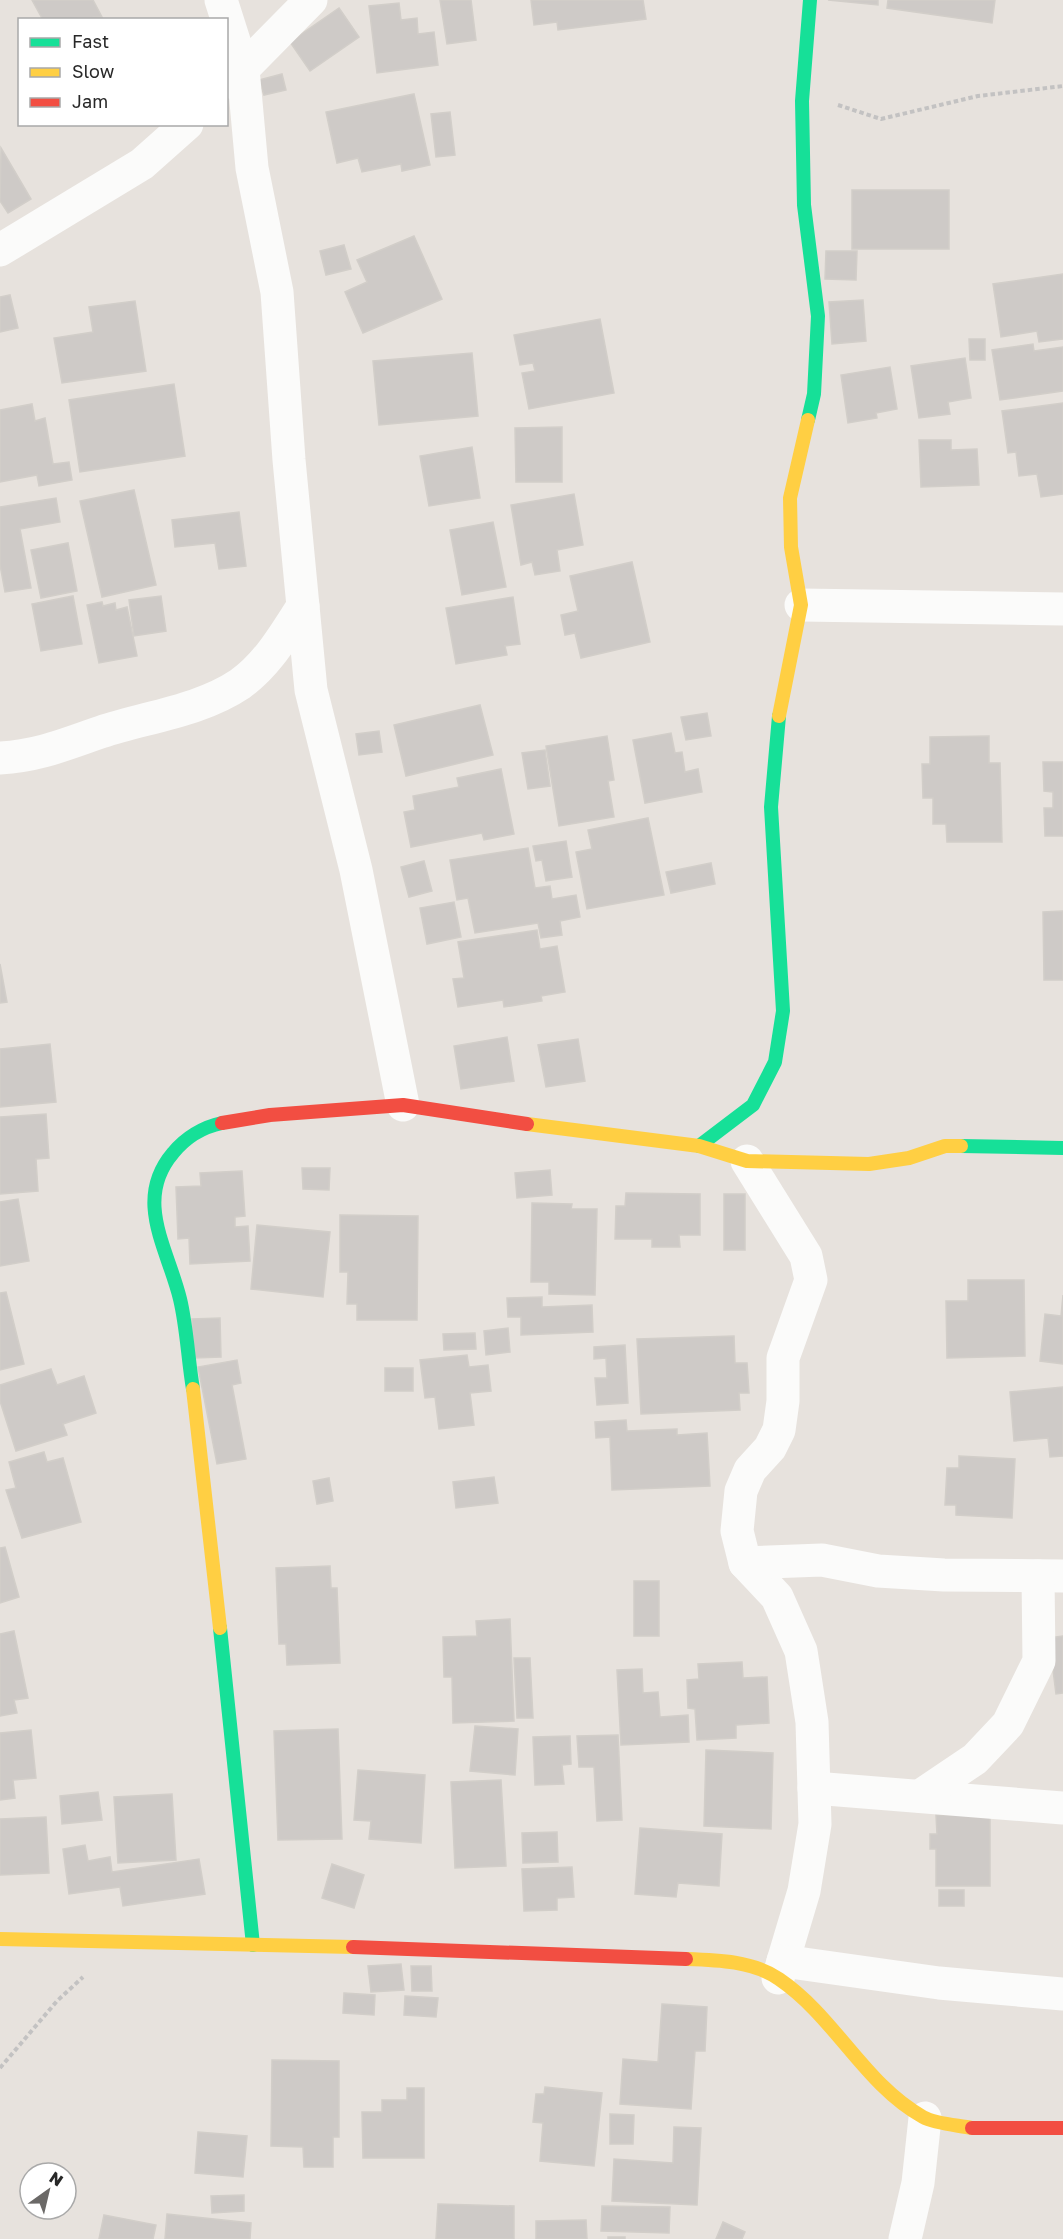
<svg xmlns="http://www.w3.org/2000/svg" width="1063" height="2239" font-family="'Golos Text',sans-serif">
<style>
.building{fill:#cecac7;stroke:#d2cec9;stroke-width:1.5}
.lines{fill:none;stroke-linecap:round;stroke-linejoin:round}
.path{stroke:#c3c2c2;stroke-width:4;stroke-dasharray:4.5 3;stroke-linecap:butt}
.street{stroke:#fbfbfa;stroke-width:33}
.fast{stroke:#16e098;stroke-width:14}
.slow{stroke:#ffcf43;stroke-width:14}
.jam{stroke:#f24e42;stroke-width:14}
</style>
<rect width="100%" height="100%" fill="#e7e2dd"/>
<g class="building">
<polygon points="32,0 93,0 102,17 43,20"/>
<polygon points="440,0 471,0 476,40 447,44"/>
<polygon points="531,0 643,0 646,19 558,30 557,22 534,25"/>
<polygon points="828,0 878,0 878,5"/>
<polygon points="888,0 995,0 992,23 887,8"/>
<polygon points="399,3 401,20 417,18 418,34 434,32 438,65 377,73 369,6"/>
<polygon points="339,8 359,37 310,71 290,42"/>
<polygon points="282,74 286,90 264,95 259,80"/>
<polygon points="414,94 430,165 402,171 401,164 362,172 358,158 337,163 326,112"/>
<polygon points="450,112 455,155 436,157 431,114"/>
<polygon points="1,148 31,199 8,213 0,201"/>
<rect x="852" y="190" width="97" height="59"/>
<polygon points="414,236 442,299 363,333 345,292 367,282 357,260"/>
<polygon points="344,245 351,269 326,275 320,251"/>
<polygon points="826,251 857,251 856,280 825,279"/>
<polygon points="1063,274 1063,339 1039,342 1037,331 1001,337 993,284"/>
<polygon points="10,295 18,328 0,332 0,297"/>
<polygon points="863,300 866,341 832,344 829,302"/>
<polygon points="135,301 146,371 62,383 54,338 93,332 89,307"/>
<polygon points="600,319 614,393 529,409 522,373 535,371 533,363 520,365 514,335"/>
<polygon points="969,339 985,339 985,360 970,360"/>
<polygon points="1033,344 1034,351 1063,347 1063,391 1000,400 992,350"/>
<polygon points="472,353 478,416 379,425 373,361"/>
<polygon points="965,358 971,398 948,402 950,414 919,418 911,366"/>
<polygon points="890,367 897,409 876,413 877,418 848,423 841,375"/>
<polygon points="174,384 185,456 80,472 69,400"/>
<polygon points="1063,403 1063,494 1041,497 1037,474 1019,476 1016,452 1008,453 1002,411"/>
<polygon points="32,404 35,421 45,418 53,464 69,462 72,480 39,486 37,475 0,482 0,410"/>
<polygon points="562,427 562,482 516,482 515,428"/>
<polygon points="919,440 951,440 951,450 977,449 979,485 921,487"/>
<polygon points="472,447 480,498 429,506 420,456"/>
<polygon points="134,490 156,585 102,597 80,501"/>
<polygon points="574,494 583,545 557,550 560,571 535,575 532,562 521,565 511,505"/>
<polygon points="56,498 60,522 20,529 31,588 5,592 0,565 0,507"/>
<polygon points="239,512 246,566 219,569 215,543 175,547 172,520"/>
<polygon points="493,522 506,587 462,595 450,530"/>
<polygon points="68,543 77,591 41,598 31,550"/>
<polygon points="632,562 650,642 581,658 575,633 565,635 561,615 578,611 570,576"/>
<polygon points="73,596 82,644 41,651 32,604"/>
<polygon points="161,596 166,631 134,636 129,600"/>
<polygon points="513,597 520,644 505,646 507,655 456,664 446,608"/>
<polygon points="102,602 103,606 115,603 116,610 127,607 137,656 99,663 87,605"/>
<polygon points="480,705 493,755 406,776 394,725"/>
<polygon points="707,713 711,736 686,740 681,717"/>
<polygon points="379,731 382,752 359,755 356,734"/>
<polygon points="671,733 675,753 682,752 685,772 698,769 702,792 645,803 633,740"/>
<polygon points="607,736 614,780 608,781 614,817 559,826 546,746"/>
<polygon points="989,736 989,763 1000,763 1002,842 947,842 946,824 933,824 933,798 923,798 922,764 930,764 930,737"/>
<polygon points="545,750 550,786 528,789 522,753"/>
<polygon points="1043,762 1063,762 1063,836 1045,836 1044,808 1053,808 1053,792 1044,791"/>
<polygon points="501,769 514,834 484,840 482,833 411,847 404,812 415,810 413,796 459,787 457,778"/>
<polygon points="648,818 664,895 587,909 576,852 592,849 588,830"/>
<polygon points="566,841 572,877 546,881 542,860 536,861 533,846"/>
<polygon points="528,848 535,888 550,886 552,899 576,895 580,917 560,921 562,935 541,938 538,923 475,933 468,898 457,900 450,860"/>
<polygon points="424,861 432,891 409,897 401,867"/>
<polygon points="711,863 715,884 671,893 666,872"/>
<polygon points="454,902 461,937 427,944 420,908"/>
<polygon points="1063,911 1063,980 1044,980 1043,912"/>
<polygon points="537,930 540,949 557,946 565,992 541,996 542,1001 504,1007 503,1000 458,1007 453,979 464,978 458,942"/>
<polygon points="0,964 7,1002 0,1003"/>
<polygon points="507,1037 514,1081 461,1089 454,1046"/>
<polygon points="578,1039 585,1081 546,1087 538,1045"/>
<polygon points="50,1044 56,1102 0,1107 0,1049"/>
<polygon points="46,1114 49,1158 36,1159 38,1191 0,1194 0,1117"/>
<polygon points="302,1168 330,1168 329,1190 303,1189"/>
<polygon points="550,1170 552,1195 517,1198 515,1173"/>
<polygon points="242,1171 245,1216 235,1217 235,1227 248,1226 250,1261 190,1264 189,1238 178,1239 176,1187 201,1186 200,1173"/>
<polygon points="626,1193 700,1194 700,1235 679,1235 680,1247 652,1247 652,1239 615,1239 616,1206 625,1206"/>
<rect x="724" y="1194" width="21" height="56"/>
<polygon points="18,1199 29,1261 0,1266 0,1202"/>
<polygon points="532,1203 572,1204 571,1209 597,1209 595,1295 549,1294 549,1282 531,1282"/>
<polygon points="340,1215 418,1216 417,1320 357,1320 357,1304 347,1304 348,1272 340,1272"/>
<polygon points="257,1225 330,1232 323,1297 251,1289"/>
<polygon points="968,1280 1024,1280 1025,1356 947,1358 946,1301 968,1301"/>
<polygon points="6,1292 24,1364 0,1370 0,1293"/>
<polygon points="1063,1295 1063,1364 1040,1361 1045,1314 1061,1316"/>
<polygon points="542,1297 542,1307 592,1305 593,1332 521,1335 521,1317 508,1317 507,1298"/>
<polygon points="220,1318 221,1357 194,1358 192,1319"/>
<polygon points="508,1328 510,1352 486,1355 484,1331"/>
<polygon points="475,1333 476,1349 444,1350 443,1334"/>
<polygon points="734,1336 735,1363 747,1363 749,1393 739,1393 740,1410 641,1414 637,1339"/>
<polygon points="625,1345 628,1403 597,1405 595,1378 607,1378 606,1358 594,1359 594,1347"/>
<polygon points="467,1355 469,1367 488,1365 491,1391 470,1393 474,1425 439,1429 435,1397 425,1398 420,1360"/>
<polygon points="237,1360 241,1383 232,1385 246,1459 217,1464 198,1367"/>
<rect x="385" y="1368" width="28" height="23"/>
<polygon points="51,1369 57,1385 84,1376 96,1413 63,1424 67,1435 16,1451 0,1401 0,1385"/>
<polygon points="1063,1387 1063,1456 1050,1457 1048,1438 1014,1441 1010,1392"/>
<polygon points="626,1420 627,1431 677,1429 677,1435 707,1433 710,1486 612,1490 610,1437 596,1438 595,1422"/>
<polygon points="44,1452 47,1462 63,1458 81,1522 22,1538 6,1490 16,1488 9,1462"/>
<polygon points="959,1456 1015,1459 1012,1518 956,1515 956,1505 945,1505 947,1468 959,1468"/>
<polygon points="494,1477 498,1503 456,1508 453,1482"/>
<polygon points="329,1478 333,1501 317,1504 313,1481"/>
<polygon points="5,1547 19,1597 0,1603 0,1548"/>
<polygon points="330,1566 331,1588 337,1588 340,1663 287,1665 286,1644 279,1644 276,1568"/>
<rect x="634" y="1581" width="25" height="55"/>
<polygon points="510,1619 514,1721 453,1723 452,1677 444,1677 443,1637 477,1636 476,1621"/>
<polygon points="14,1631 28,1698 14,1700 17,1713 0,1716 0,1634"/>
<polygon points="1063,1636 1063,1693 1056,1694 1049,1638"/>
<polygon points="514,1658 530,1658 533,1718 517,1718"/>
<polygon points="742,1662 743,1678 767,1677 769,1723 736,1725 736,1738 697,1740 695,1709 688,1708 687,1680 699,1679 698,1664"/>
<polygon points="642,1669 643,1693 658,1692 660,1717 688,1715 689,1742 621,1745 617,1670"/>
<polygon points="475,1726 518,1729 515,1775 470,1771"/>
<polygon points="338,1729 342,1839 278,1840 274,1731"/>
<polygon points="31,1730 36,1778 13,1780 15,1798 0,1800 0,1733"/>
<polygon points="618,1735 622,1820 597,1821 594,1767 579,1767 577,1736"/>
<polygon points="570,1736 571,1764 562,1765 564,1784 535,1785 533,1737"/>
<polygon points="706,1750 773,1753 771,1829 704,1826"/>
<polygon points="358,1770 425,1775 421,1843 369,1839 371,1821 354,1820"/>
<polygon points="501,1780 506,1866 455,1868 451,1782"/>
<polygon points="98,1792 102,1820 62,1824 60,1796"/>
<polygon points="172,1794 176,1860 118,1863 114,1797"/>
<polygon points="936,1815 990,1815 990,1886 936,1886 936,1849 930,1849 930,1834 937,1834"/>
<polygon points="46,1817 49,1873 0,1875 0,1819"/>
<polygon points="640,1828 722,1834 719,1886 678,1883 676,1897 635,1894"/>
<polygon points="557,1832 558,1862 523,1863 522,1833"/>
<polygon points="85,1845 88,1861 110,1857 112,1872 199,1859 205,1894 123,1906 120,1887 69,1894 63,1849"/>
<polygon points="332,1864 364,1875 354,1908 322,1898"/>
<polygon points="572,1867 574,1897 557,1898 557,1910 524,1911 522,1869"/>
<rect x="939" y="1890" width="25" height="16"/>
<polygon points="401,1964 404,1990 371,1992 368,1966"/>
<polygon points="411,1966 431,1966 432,1991 412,1991"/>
<polygon points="344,1993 375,1995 374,2015 343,2013"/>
<polygon points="405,1996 438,1998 436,2017 404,2015"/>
<polygon points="662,2004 707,2007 705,2051 695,2051 691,2109 620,2104 623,2059 658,2062"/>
<polygon points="272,2060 339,2061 339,2137 333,2137 333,2167 304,2167 303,2147 271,2146"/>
<polygon points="545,2087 602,2093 594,2166 540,2161 543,2123 533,2122 536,2094 544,2094"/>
<polygon points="407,2088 424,2088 424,2158 363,2158 362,2112 382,2112 382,2100 407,2100"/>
<polygon points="610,2114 634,2115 633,2144 610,2144"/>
<polygon points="674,2127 701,2128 697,2205 612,2201 614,2159 673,2163"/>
<polygon points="198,2132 247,2136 243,2177 195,2173"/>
<polygon points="244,2195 244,2211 212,2213 211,2196"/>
<polygon points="438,2204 514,2206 514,2239 436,2239"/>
<polygon points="602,2206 670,2207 669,2233 601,2231"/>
<polygon points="167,2214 251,2223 250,2239 165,2239"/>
<polygon points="104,2215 156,2225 153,2239 99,2239"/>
<polygon points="586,2220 587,2239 536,2239 536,2221"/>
<polygon points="723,2222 745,2232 742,2239 716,2239"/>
<rect x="608" y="2237" width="17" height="2"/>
</g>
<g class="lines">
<g class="path">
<polyline points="838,105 881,119 978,96 1063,86"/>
<polyline points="0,2068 57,2001 83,1977"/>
</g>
<g class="street">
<polyline points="221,0 243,69 252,168 277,292 289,460 311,690 356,870 403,1105"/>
<polyline points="230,82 311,0"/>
<polyline points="0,250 142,164 187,124"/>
<polyline points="801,605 1063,609"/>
<path d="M0 758C38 756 66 744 101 732 146 717 200 711 240 684 268 664 284 635 303 606"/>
<polyline points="747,1161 806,1256 811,1280 783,1358 783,1401 779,1430 770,1448 750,1470 741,1491 737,1531 745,1563 777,1597 801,1651 812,1722 815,1824 804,1891 778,1978"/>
<polyline points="745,1563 822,1560 878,1571 944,1575 1063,1576"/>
<polyline points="814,1788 1063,1808"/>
<polyline points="920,1796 975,1759 1008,1724 1039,1661 1038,1576"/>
<polyline points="783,1961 939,1983 1063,1994"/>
<polyline points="905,2239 918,2183 925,2118"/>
</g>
<g class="fast">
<polyline points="808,420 814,394 818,316 804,205 802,101 810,0"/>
<polyline points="699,1146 753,1105 775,1062 783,1011 771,807 779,716"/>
<polyline points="961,1146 1063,1148"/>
<path d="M193 1389C188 1360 187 1328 180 1299 168 1249 133 1200 173 1153 185 1138 203 1127 222 1123"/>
<polyline points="220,1628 253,1945"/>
</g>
<g class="slow">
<polyline points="779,716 801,605 791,547 790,498 808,420"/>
<polyline points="527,1124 699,1146 747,1161 869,1164 909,1158 945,1146 961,1146"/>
<polyline points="193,1389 220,1628"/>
<polyline points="0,1939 353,1947"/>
<path d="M686 1959C717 1960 753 1961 779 1979 835 2017 864 2084 923 2117 936 2124 957 2125 972 2128"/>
</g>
<g class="jam">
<polyline points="222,1123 270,1115 403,1105 527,1124"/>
<polyline points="353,1947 686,1959"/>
<polyline points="972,2128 1063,2128"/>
</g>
</g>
<rect x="18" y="18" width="210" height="108" fill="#ffffff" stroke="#a9a9a9" stroke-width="1.5"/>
<rect x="30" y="38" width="30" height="9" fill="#16e098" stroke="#a9a9a9" stroke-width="1.5"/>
<text x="72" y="48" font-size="18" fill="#282828">Fast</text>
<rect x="30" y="68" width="30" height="9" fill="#ffcf43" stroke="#a9a9a9" stroke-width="1.5"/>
<text x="72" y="78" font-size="18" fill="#282828">Slow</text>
<rect x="30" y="98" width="30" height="9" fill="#f24e42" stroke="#a9a9a9" stroke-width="1.5"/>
<text x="72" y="108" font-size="18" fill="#282828">Jam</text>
<g transform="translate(48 2191) rotate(34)"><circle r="28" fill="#ffffff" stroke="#a9a9a9" stroke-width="1.5"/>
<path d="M0-4.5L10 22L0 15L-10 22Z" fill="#6b6967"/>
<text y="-9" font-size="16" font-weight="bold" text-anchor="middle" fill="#282828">N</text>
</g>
</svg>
